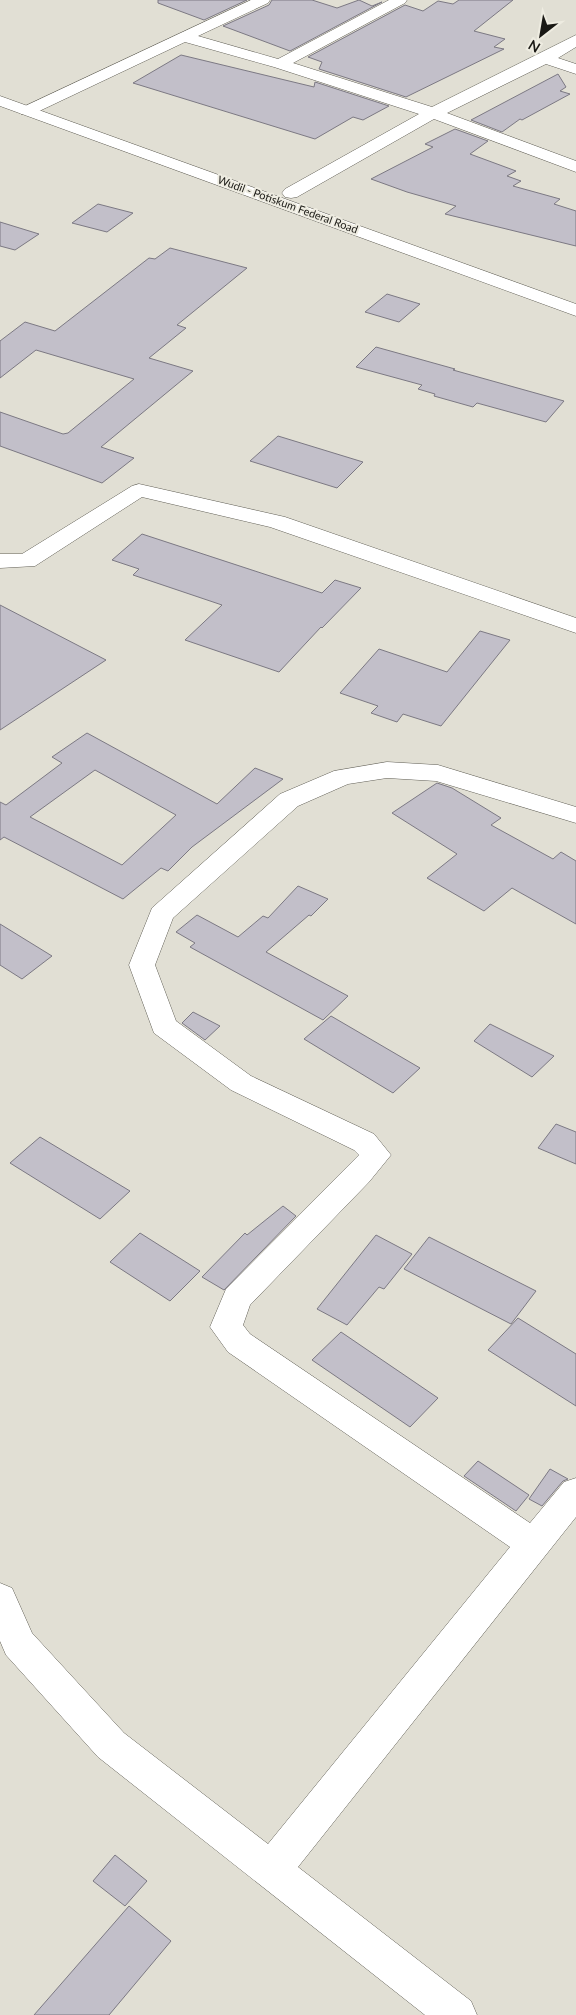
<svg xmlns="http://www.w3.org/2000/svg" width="576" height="2015" font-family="Lato,sans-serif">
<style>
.building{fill:#c2bfc9;stroke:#7c7983;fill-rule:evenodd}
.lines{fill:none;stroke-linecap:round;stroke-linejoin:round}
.minor-casing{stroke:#626057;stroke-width:1}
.major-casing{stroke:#626057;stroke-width:1}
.minor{fill:#fff;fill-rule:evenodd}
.major{fill:#fff;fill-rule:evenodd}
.labels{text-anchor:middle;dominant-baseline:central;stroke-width:4;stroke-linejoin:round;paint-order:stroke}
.far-street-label{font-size:11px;fill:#191814;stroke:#eeece1}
</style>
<rect width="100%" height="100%" fill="#e1dfd4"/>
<g class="building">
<polygon points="158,0 247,0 204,20 158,3"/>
<polygon points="272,0 312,0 337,8 359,0 372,6 382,2 290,51 223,26 269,5"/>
<polygon points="459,0 513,0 474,31 505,39 494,47 504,49 406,97 319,69 322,62 308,57 405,5 423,11 438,1 453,4"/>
<polygon points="181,55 314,87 315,82 389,106 363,120 353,117 315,139 133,83"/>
<polygon points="558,74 566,87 560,91 570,94 522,120 520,119 502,132 471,120"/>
<polygon points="455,129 488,141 470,154 516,171 507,176 521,181 513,186 560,199 554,204 576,211 576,246 445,214 456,206 407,192 371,179 433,147 425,144"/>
<polygon points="98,204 133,213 107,232 72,223"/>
<polygon points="0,222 39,234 15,250 0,246"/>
<polygon points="170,248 247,268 177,325 186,328 149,358 193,371 101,447 134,458 102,483 0,446 0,412 63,434 68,433 134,379 36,350 0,378 0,341 25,322 55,331 149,258 155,259"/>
<polygon points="387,294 420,304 399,322 365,312"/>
<polygon points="376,347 455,369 453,370 564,401 546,422 477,403 473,407 434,396 435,394 418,389 422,385 356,367"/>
<polygon points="278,436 363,462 337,488 250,461"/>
<polygon points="142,534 322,593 335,580 361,588 322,628 321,627 279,672 185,640 222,605 133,575 139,569 112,560"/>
<polygon points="0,605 106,660 0,730"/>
<polygon points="480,631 510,640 441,726 403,714 397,722 371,713 378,706 340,693 379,649 447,672"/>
<path d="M87 733 217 804 255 768 283 779 192 847 168 871 161 868 123 899 4 837 0 840V802L6 805 62 763 52 757ZM95 770 176 815 122 865 30 817Z"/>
<polygon points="437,783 452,788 501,818 491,825 553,859 561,852 576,861 576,924 512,888 484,911 427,878 457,854 392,813"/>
<polygon points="298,886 328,899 311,916 309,915 266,952 348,996 323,1020 190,947 195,943 176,932 197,915 238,937 263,916 268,918"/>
<polygon points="0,924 52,956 22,979 0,965"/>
<polygon points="193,1012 220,1026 205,1040 182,1023"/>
<polygon points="331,1016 420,1068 393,1093 304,1039"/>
<polygon points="490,1024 554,1056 532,1077 474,1041"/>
<polygon points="556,1124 576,1132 576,1164 538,1148"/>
<polygon points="40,1137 130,1191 100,1219 10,1163"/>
<polygon points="283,1206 296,1216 224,1290 202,1277 245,1233 247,1235"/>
<polygon points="140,1233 200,1271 170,1301 110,1262"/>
<polygon points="376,1235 412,1254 384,1289 379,1287 347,1325 317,1309"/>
<polygon points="429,1237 536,1291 511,1324 404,1269"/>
<polygon points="518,1318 576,1354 576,1406 488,1350"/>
<polygon points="341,1332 438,1398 410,1427 312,1360"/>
<polygon points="478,1461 529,1495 516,1511 464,1476"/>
<polygon points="550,1469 568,1479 563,1481 542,1506 529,1499"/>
<polygon points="115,1855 147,1881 125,1906 93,1881"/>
<polygon points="129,1906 171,1941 109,2015 34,2015"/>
</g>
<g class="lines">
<g class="minor-casing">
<g id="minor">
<polygon points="251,0 270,0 268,3 198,36 278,59 389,0 407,0 405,3 293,63 432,107 576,35 576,47 558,58 576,64 576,74 546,64 447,113 576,161 576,172 434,119 297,197 291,198 285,197 282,193 285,189 419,114 274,67 185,42 33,114 21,114 19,111 21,108"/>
<polygon points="139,484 285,517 576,618 576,633 270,527 142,497 35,566 0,568 0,554 22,554 132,486"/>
<polygon points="387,762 438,765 576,807 576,823 436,781 387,778 348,784 298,806 173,918 155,965 176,1021 251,1076 374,1134 391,1155 369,1182 250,1305 243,1325 250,1334 530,1523 564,1482 576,1478 576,1517 298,1867 471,2001 477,2015 425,2015 98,1757 6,1655 0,1641 0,1583 12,1588 32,1633 124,1733 268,1844 510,1547 228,1352 210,1327 226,1289 359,1155 354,1150 231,1090 154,1033 129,965 152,908 280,794 334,771"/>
</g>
</g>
<g class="major-casing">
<polygon id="major" points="0,96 576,304 576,316 0,106"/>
</g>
<use href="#minor" class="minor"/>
<use href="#major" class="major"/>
</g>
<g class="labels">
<g class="far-street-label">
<text transform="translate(288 204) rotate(20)">Wudil - Potiskum Federal Road</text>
</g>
</g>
<g transform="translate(541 35) rotate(211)" stroke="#eeece1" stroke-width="4" paint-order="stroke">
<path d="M0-4L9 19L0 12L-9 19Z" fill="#191814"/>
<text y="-8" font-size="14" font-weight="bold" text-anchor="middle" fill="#191814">N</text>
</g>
</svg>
